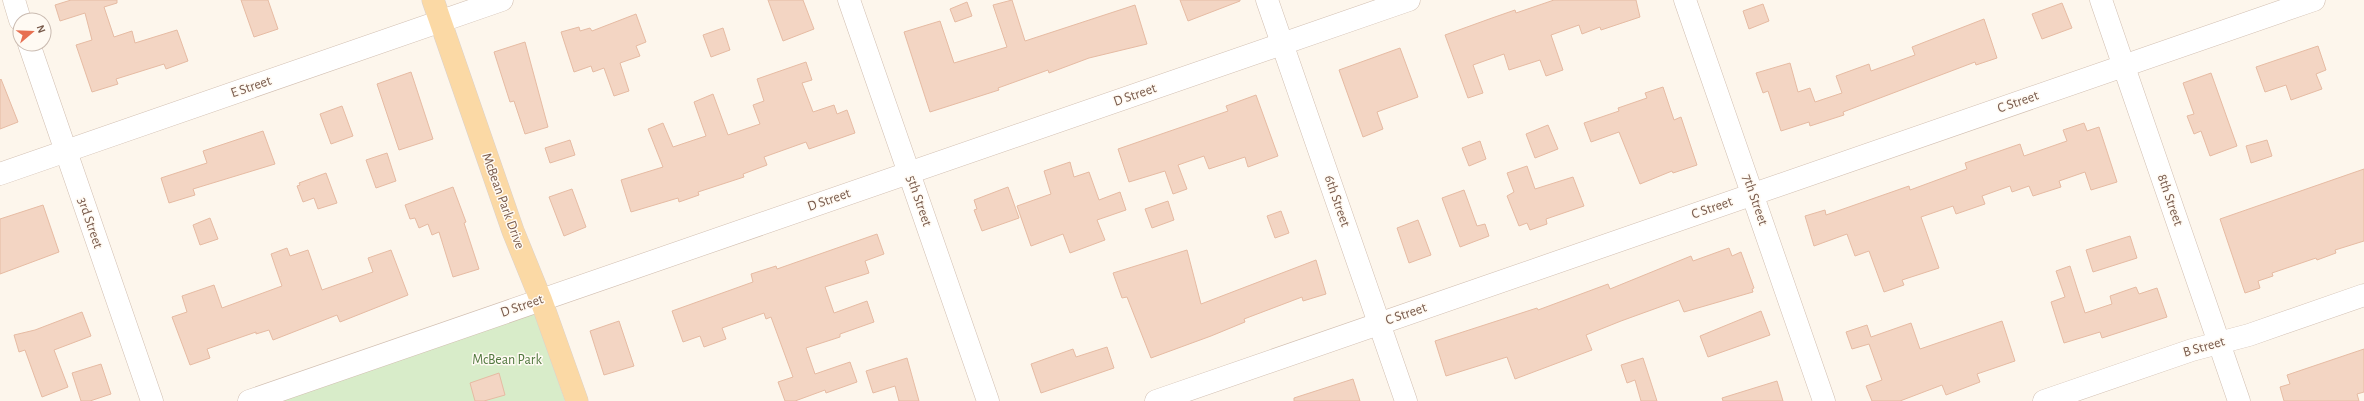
<svg xmlns="http://www.w3.org/2000/svg" width="2364" height="401" font-family="'Alegreya Sans',sans-serif">
<style>
.green{fill:#d8ecc9}
.building{fill:#f3d5c3;stroke:#e6bba3}
.lines{fill:none;stroke-linecap:round;stroke-linejoin:round}
.minor-casing{stroke:#d1beb0;stroke-width:23}
.major-casing{stroke:#dad1cd;stroke-width:23}
.minor{stroke:#fff;stroke-width:22}
.major{stroke:#fbd9a5;stroke-width:22}
.labels{text-anchor:middle;dominant-baseline:central;stroke-width:3;stroke-linejoin:round;paint-order:stroke}
.street-label{font-size:14px;fill:#7a5c4d;stroke:#fffaf3}
.park-label{font-size:14px;fill:#537a41;stroke:#fffaf3}
</style>
<rect width="100%" height="100%" fill="#fdf6ec"/>
<polygon class="green" points="533,308 565,401 261,401"/>
<g class="building">
<polygon points="71,0 117,0 117,3 104,7 114,37 132,31 135,43 177,30 188,61 166,69 164,64 116,79 118,84 92,92 76,45 92,40 85,13 60,21 55,5"/>
<polygon points="241,0 268,0 278,29 254,37"/>
<polygon points="768,0 803,0 814,29 783,41"/>
<polygon points="1012,0 1025,41 1135,5 1147,44 1089,58 1049,73 1048,70 998,88 999,90 930,112 904,32 940,21 954,63 1007,47 993,5"/>
<polygon points="1180,0 1240,0 1240,1 1188,21"/>
<polygon points="1554,0 1636,0 1640,17 1601,30 1600,27 1582,34 1579,25 1551,35 1563,70 1546,76 1540,60 1509,70 1504,54 1473,65 1483,93 1468,98 1445,35 1492,18 1515,10 1516,13"/>
<polygon points="967,2 972,16 955,22 950,9"/>
<polygon points="2062,3 2072,28 2042,39 2032,14"/>
<polygon points="1763,4 1769,21 1749,29 1743,11"/>
<polygon points="636,14 646,42 636,46 640,56 620,63 629,91 614,96 604,68 593,72 591,66 574,72 561,32 579,27 580,31 590,28 592,31"/>
<polygon points="1984,19 1997,58 1976,65 1975,62 1843,112 1844,115 1810,126 1809,122 1781,131 1768,91 1763,93 1756,73 1790,63 1798,92 1810,88 1815,102 1842,93 1836,76 1869,64 1871,71 1915,55 1912,47"/>
<polygon points="723,28 730,50 711,57 703,35"/>
<polygon points="525,42 548,127 525,134 514,101 510,102 494,52"/>
<polygon points="2318,46 2326,70 2316,74 2322,89 2291,100 2286,85 2265,92 2256,67"/>
<polygon points="1400,48 1418,97 1377,112 1383,129 1363,137 1339,70"/>
<polygon points="806,62 812,80 802,83 813,112 834,105 837,114 847,110 855,133 809,149 806,142 764,157 767,165 743,174 744,177 698,192 699,195 679,202 678,198 631,212 621,180 663,167 648,129 663,123 673,147 706,136 694,102 713,94 728,135 760,124 753,105 764,101 757,79"/>
<polygon points="411,72 433,139 399,150 377,84"/>
<polygon points="2211,73 2237,146 2210,156 2201,131 2194,134 2187,116 2194,114 2183,83"/>
<polygon points="1,79 18,122 0,129 0,80"/>
<polygon points="1663,87 1674,120 1681,117 1697,165 1673,173 1672,171 1640,184 1619,132 1591,142 1584,123 1619,111 1618,108 1647,98 1645,93"/>
<polygon points="1256,95 1278,156 1248,167 1245,157 1209,169 1204,156 1178,165 1187,189 1173,194 1165,171 1129,182 1118,149 1228,111 1226,106"/>
<polygon points="342,106 353,136 331,144 320,114"/>
<polygon points="2084,123 2087,131 2099,127 2117,182 2091,190 2085,172 2059,181 2061,187 2033,196 2029,186 2012,192 2010,186 1982,196 1985,204 1956,214 1953,206 1921,217 1939,268 1902,280 1904,285 1884,292 1869,251 1855,256 1847,234 1814,246 1805,216 1825,210 1826,215 1909,186 1910,190 1967,169 1965,163 2020,144 2024,156 2067,141 2063,130"/>
<polygon points="1548,125 1558,149 1535,158 1526,134"/>
<polygon points="263,131 275,164 193,189 195,195 169,203 161,178 207,163 203,151"/>
<polygon points="570,140 575,155 550,163 545,148"/>
<polygon points="2267,140 2272,156 2251,163 2246,146"/>
<polygon points="1480,141 1486,159 1469,166 1462,148"/>
<polygon points="387,153 396,181 376,188 366,160"/>
<polygon points="1070,162 1074,177 1089,172 1099,200 1120,192 1126,210 1097,220 1105,240 1070,253 1063,234 1031,246 1017,206 1051,194 1044,171"/>
<polygon points="1527,166 1535,189 1573,177 1584,206 1546,219 1547,224 1530,230 1527,223 1519,226 1507,196 1514,192 1507,173"/>
<polygon points="2364,169 2364,241 2335,250 2336,253 2317,260 2316,258 2272,273 2273,276 2258,281 2260,288 2245,293 2220,219"/>
<polygon points="326,173 337,203 318,209 314,198 303,202 297,186 300,185 299,183"/>
<polygon points="453,187 466,222 464,223 479,269 453,277 439,232 432,235 428,224 419,228 415,218 410,219 405,205"/>
<polygon points="1008,187 1019,218 982,231 974,210 977,209 974,200"/>
<polygon points="572,189 586,227 564,236 549,197"/>
<polygon points="1464,190 1477,226 1485,224 1489,236 1460,247 1442,198"/>
<polygon points="1168,201 1174,220 1152,228 1145,209"/>
<polygon points="43,205 59,252 0,274 0,219"/>
<polygon points="1281,211 1289,233 1275,238 1267,216"/>
<polygon points="210,218 218,239 200,245 193,225"/>
<polygon points="1418,220 1431,255 1409,263 1397,228"/>
<polygon points="877,234 884,254 865,261 869,273 825,287 834,313 867,301 874,322 840,334 840,337 806,348 815,374 850,362 857,382 826,393 825,390 795,401 785,401 778,382 793,377 771,317 766,319 764,313 722,328 726,339 704,347 700,336 683,342 672,311 753,282 751,274 776,266 777,269"/>
<polygon points="2130,236 2137,258 2093,272 2086,250"/>
<polygon points="287,248 290,256 308,250 322,290 373,272 368,258 391,250 408,295 340,322 337,315 273,340 269,330 256,334 256,332 207,349 210,358 190,365 172,317 187,312 182,296 214,285 222,308 282,286 271,254"/>
<polygon points="1729,248 1732,256 1741,252 1754,288 1752,289 1753,292 1684,312 1679,300 1621,321 1586,335 1592,350 1515,379 1507,357 1446,376 1435,341 1537,308 1538,310 1608,284 1610,289 1691,256 1693,261"/>
<polygon points="1187,250 1201,304 1316,260 1326,294 1303,301 1302,297 1244,319 1245,322 1211,336 1151,358 1127,297 1122,298 1113,273"/>
<polygon points="2070,266 2085,313 2112,304 2110,296 2136,287 2139,294 2157,288 2167,317 2102,338 2100,332 2064,343 2051,302 2065,297 2056,271"/>
<polygon points="1761,311 1770,335 1708,357 1700,336"/>
<polygon points="82,312 91,336 54,350 68,387 42,397 25,350 19,352 14,335 35,330"/>
<polygon points="619,321 634,366 604,375 590,331"/>
<polygon points="2002,321 2015,361 1977,374 1980,382 1946,395 1942,385 1900,401 1872,401 1866,386 1882,380 1869,344 1852,349 1846,332 1867,325 1871,337 1911,323 1920,349"/>
<polygon points="1107,347 1114,368 1041,393 1031,364 1073,349 1076,357"/>
<polygon points="2364,349 2364,392 2357,394 2359,401 2284,401 2280,387 2290,384 2287,375"/>
<polygon points="907,358 919,401 899,401 895,386 873,393 866,371"/>
<polygon points="1643,358 1657,401 1641,401 1635,380 1627,383 1621,365"/>
<polygon points="101,364 111,394 90,401 81,401 72,373"/>
<polygon points="499,373 505,395 484,401 475,401 470,383"/>
<polygon points="1353,379 1360,401 1294,401 1294,398"/>
<polygon points="1777,381 1783,401 1723,401 1722,398"/>
</g>
<g class="lines">
<g class="minor-casing">
<g id="minor">
<polyline points="14,0 20,20"/>
<polyline points="849,0 988,401"/>
<polyline points="1267,0 1406,401"/>
<polyline points="1685,0 1824,401"/>
<polyline points="2101,0 2239,401"/>
<polyline points="29,44 152,401"/>
<polyline points="0,174 502,0"/>
<polyline points="249,401 1409,0"/>
<polyline points="1156,401 2314,0"/>
<polyline points="2044,401 2192,350 2249,335 2364,295"/>
</g>
</g>
<g class="major-casing">
<polyline id="major" points="433,0 513,231 541,300 577,401"/>
</g>
<use href="#minor" class="minor"/>
<use href="#major" class="major"/>
</g>
<g class="labels">
<g class="street-label">
<text transform="translate(251 87) rotate(-19)">E Street</text>
<text transform="translate(1135 95) rotate(-19)">D Street</text>
<text transform="translate(2018 102) rotate(-19)">C Street</text>
<text transform="translate(829 200) rotate(-19)">D Street</text>
<text transform="translate(1755 200) rotate(71)">7th Street</text>
<text transform="translate(2170 200) rotate(71)">8th Street</text>
<text transform="translate(503 201) rotate(70)">McBean Park Drive</text>
<text transform="translate(919 201) rotate(71)">5th Street</text>
<text transform="translate(1337 201) rotate(71)">6th Street</text>
<text transform="translate(1712 208) rotate(-19)">C Street</text>
<text transform="translate(90 223) rotate(71)">3rd Street</text>
<text transform="translate(522 306) rotate(-19)">D Street</text>
<text transform="translate(1406 314) rotate(-19)">C Street</text>
<text transform="translate(2204 347) rotate(-16)">B Street</text>
</g>
<g class="park-label">
<text x="507" y="360">McBean Park</text>
</g>
</g>
<g transform="translate(32 32) rotate(71)"><circle r="19" fill="#fffaf3" stroke="#cabbb1"/>
<path d="M0-3L7 15L0 10L-7 15Z" fill="#e76f51"/>
<text y="-6" font-size="11" font-weight="bold" text-anchor="middle" fill="#7a5c4d">N</text>
</g>
</svg>
